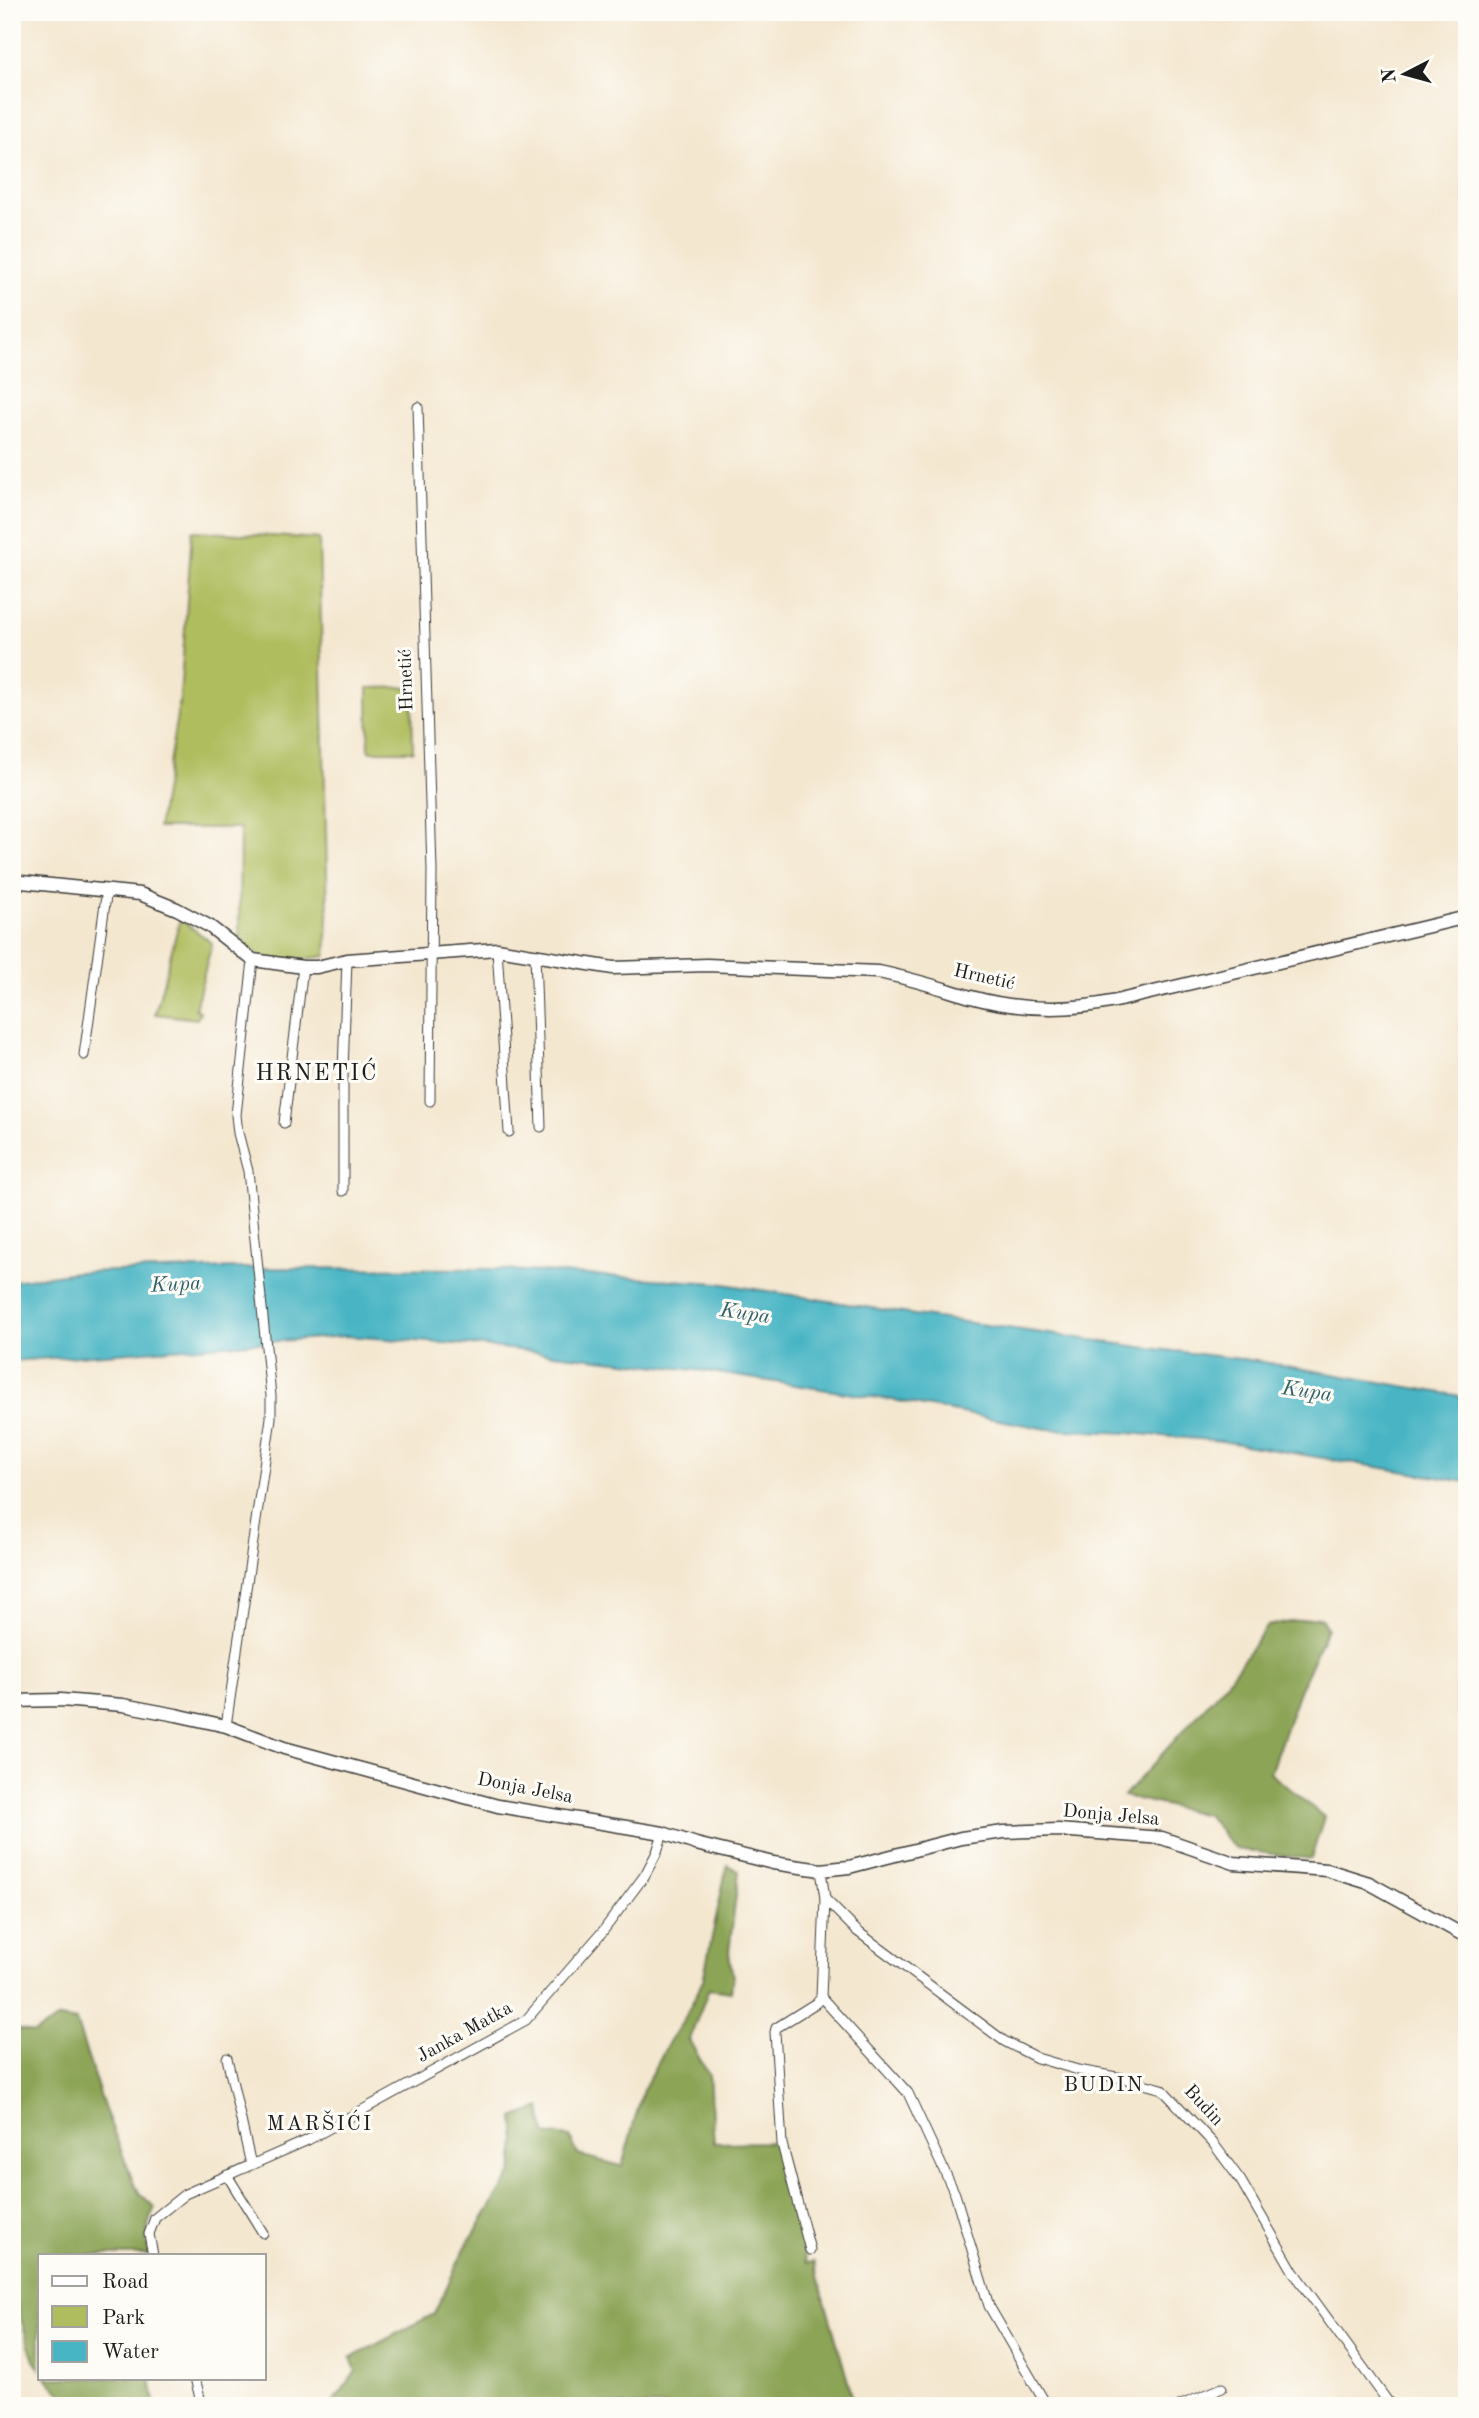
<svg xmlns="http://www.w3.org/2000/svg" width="1479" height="2418" font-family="'Old Standard TT',serif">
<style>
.green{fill:#b0bd5f;stroke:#666c3e;stroke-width:2}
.forest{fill:#8ca456;stroke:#546039;stroke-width:2}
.water{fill:#48b5c4;stroke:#326870;stroke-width:2}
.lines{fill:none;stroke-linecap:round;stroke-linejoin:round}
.street-casing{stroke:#3c3a37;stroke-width:11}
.secondary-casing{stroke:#3c3a37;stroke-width:15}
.street{stroke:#fff;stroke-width:9}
.secondary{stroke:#fff;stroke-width:12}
.labels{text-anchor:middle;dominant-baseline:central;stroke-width:6;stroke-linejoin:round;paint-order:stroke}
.street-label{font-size:19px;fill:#1c1c1c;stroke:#fdfcf7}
.water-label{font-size:21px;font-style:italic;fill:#306168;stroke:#fdfcf7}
.neighbourhood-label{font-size:21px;letter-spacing:2px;fill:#1c1c1c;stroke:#fdfcf7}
.quarter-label{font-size:23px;letter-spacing:2px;fill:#1c1c1c;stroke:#fdfcf7}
</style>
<rect width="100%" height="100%" fill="#fdfcf7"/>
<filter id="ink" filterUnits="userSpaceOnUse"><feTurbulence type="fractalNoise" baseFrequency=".0143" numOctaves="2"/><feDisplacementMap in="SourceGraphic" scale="14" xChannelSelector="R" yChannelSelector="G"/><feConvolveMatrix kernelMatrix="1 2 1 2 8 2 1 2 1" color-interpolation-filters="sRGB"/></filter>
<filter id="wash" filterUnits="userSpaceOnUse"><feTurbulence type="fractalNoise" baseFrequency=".00686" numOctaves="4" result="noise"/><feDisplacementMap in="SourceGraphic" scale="28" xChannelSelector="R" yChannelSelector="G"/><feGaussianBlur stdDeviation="1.57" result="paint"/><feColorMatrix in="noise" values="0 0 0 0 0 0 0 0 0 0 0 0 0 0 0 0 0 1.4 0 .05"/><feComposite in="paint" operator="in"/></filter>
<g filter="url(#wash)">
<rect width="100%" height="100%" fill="#f4e7d0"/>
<g class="green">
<path d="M192 531 319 539 328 917 326 956C297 960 250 969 239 932L240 828H158L180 698Z"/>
<polygon points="412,687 413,751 369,751 368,688"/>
<polygon points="180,919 212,943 195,1009 200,1011 197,1019 155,1014"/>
</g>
<g class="forest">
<polygon points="1320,1617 1327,1628 1299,1691 1270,1773 1324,1817 1311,1859 1235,1849 1207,1815 1124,1796 1223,1687 1267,1626"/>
<polygon points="727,1865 739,1871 729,1952 733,1977 731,1992 709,1989 689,2040 709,2075 714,2143 778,2142 806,2263 814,2262 855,2406 331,2406 356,2371 351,2358 434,2314 465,2248 512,2173 516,2143 514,2118 541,2107 545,2134 570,2137 578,2155 622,2166 643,2090 670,2040 684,2020 703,1980"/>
<path d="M59 2018 76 2021 104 2107 134 2183 140 2194 155 2207C147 2223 144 2238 149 2255H40V2369L34 2361 12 2291V2031L18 2029 34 2033Z"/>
<polygon points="46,2378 151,2378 155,2402 152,2406 73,2406"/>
</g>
<polygon class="water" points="244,1268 494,1269 718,1283 915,1315 1141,1347 1257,1361 1467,1397 1467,1482 1221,1441 1127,1433 1047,1429 898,1401 704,1371 483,1346 346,1336 12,1361 12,1281 77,1272"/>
</g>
<g filter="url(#ink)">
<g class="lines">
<g class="street-casing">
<g id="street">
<polyline points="418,407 432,870 430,1101"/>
<polyline points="497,949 509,1132"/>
<polyline points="535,954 541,1127"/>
<polyline points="84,1055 107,889"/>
<polyline points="284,1123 303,967"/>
<polyline points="343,1191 343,1071 347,960"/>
<polyline points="226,1726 271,1418 271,1396 248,1171 238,1133 236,1115 253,960"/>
<polyline points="825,1899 857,1931 1004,2041 1037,2058 1078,2070 1122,2078 1162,2089 1213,2143 1241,2181 1293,2271 1391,2406"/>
<polyline points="821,1997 908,2093 955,2194 989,2306 1047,2406"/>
<polyline points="227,2058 251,2165"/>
<polyline points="227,2175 263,2233"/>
<polyline points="810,2250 782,2144 775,2032 776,2028 816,2003 821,1997 825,1899 821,1870"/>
<polyline points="153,2255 149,2234 155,2218 185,2194 308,2140 526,2020 603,1931 645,1875 657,1852 663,1833"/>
<polyline points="195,2378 202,2406"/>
<polyline points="1179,2406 1222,2388"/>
</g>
</g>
<g class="secondary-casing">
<g id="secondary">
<path d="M12 881 140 894 177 909 209 926 253 960 303 967H317L347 960 497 949 613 968 707 965 878 972C910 978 940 988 971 997 1018 1010 1069 1011 1116 1001L1467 917"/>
<polyline points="12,1701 61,1700 123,1705 176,1715 226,1726 284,1748 498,1806 663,1833 696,1844 773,1863 821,1870 849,1867 961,1838 1004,1832 1058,1830 1162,1838 1234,1863 1327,1870 1369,1883 1467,1937"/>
</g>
</g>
<use href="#street" class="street"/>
<use href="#secondary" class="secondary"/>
</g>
</g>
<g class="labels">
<g class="street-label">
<text transform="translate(407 680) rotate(-92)">Hrnetić</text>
<text transform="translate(984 978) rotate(13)">Hrnetić</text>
<text transform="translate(525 1789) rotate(11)">Donja Jelsa</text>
<text transform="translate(1111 1816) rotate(5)">Donja Jelsa</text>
<text transform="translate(465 2033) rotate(-29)">Janka Matka</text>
<text transform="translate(1203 2106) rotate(47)">Budin</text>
</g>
<g class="water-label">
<text transform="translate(176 1285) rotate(-3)">Kupa</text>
<text transform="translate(745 1314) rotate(8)">Kupa</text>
<text transform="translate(1307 1392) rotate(8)">Kupa</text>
</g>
<g class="neighbourhood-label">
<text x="1104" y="2085">BUDIN</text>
<text x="320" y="2124">MARŠIĆI</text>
</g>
<g class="quarter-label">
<text x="317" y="1073">HRNETIĆ</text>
</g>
</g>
<rect width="1479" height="2418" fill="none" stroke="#fdfcf7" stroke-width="42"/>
<rect x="38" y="2254" width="228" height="126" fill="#fdfcf7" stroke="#a3a29f" stroke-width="2"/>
<rect x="52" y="2276" width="35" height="10" fill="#ffffff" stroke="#a3a29f" stroke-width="2"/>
<text x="102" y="2288" font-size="21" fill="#1c1c1c">Road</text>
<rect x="52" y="2306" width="35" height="21" fill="#b0bd5f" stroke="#a3a29f" stroke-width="2"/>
<text x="102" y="2324" font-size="21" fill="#1c1c1c">Park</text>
<rect x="52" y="2341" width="35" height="21" fill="#48b5c4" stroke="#a3a29f" stroke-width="2"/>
<text x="102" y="2358" font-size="21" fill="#1c1c1c">Water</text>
<g transform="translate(1405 74) rotate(264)" stroke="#fdfcf7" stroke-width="5" paint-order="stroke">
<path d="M0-5L12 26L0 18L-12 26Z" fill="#1c1c1c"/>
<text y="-10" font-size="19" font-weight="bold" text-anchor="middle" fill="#1c1c1c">N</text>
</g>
</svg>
